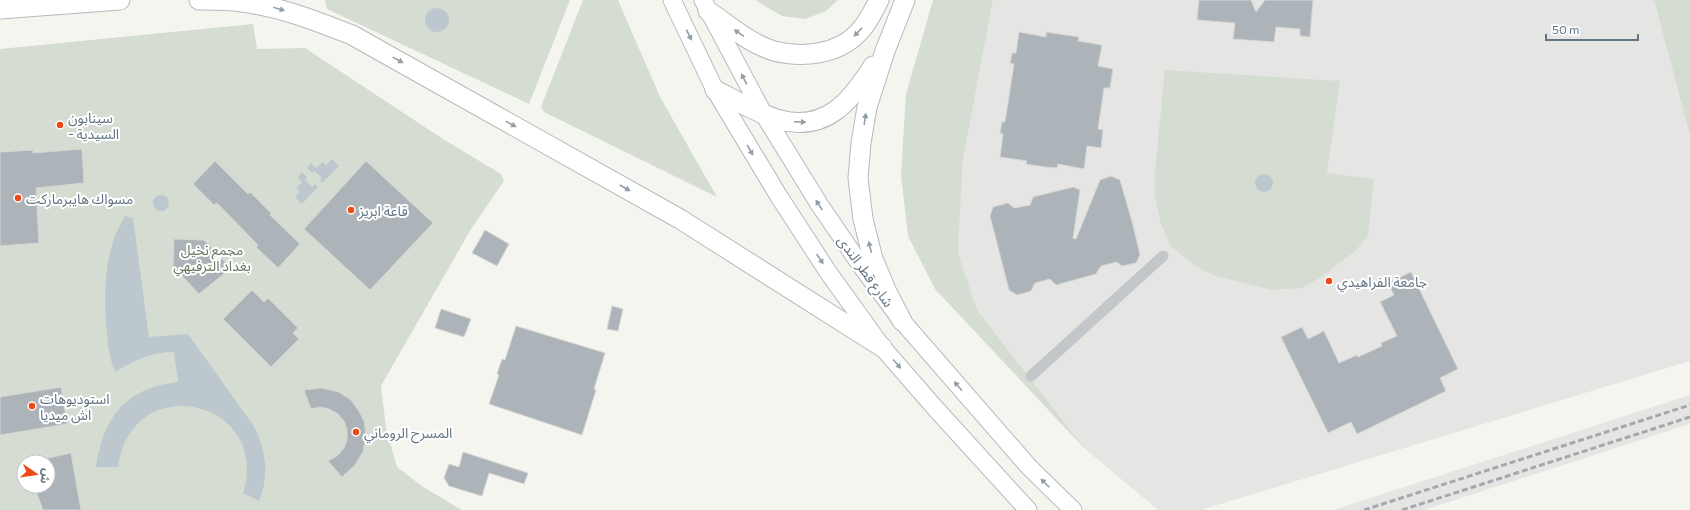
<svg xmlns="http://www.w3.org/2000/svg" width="1690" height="510" font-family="Commissioner,'Noto Sans Arabic',sans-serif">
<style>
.built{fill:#e5e6e4}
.green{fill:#d5dcd1;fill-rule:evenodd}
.water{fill:#bcc8cd}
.building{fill:#acb4b9;stroke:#d6d6d3}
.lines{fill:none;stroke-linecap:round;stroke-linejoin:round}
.primary-casing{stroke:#b6babe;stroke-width:19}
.highway-casing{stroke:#b6b9bc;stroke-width:21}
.street{stroke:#c4c7ca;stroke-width:11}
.primary{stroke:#fff;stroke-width:17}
.highway{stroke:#fff;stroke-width:19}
.rail{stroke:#a3a9af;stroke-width:3;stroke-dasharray:6 3;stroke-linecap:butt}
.oneway{fill:#919ea8}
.poi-dot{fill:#ed4a18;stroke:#fff;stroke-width:1.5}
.labels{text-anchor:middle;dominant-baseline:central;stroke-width:4;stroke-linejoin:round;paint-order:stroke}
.poi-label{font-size:14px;fill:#627483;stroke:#fff;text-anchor:start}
.park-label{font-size:14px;fill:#667a61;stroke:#fff}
.street-label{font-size:14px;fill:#627483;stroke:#fff}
</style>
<rect width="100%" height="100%" fill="#f5f5f0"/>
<g class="built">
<polygon points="993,0 1654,0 1690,136 1690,361 1201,510 1158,510 1085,449 977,310 958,253 963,160"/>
<polygon points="1690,395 1690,424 1424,510 1333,510"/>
</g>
<g class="green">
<polygon points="325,0 570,0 529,104 327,9"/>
<polygon points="583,0 618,0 660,97 717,197 544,112 541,107"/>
<polygon points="755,0 838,0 826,11 805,19 782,16"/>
<polygon points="933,0 993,0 963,160 958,253 977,310 1085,449 935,289 908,236 901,175 906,94"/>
<polygon points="1654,0 1690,0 1690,136"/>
<path d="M253 24 257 49 305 48 443 139 501 174 504 181 471 229 381 386 386 428 397 467 423 487 462 510H0V49ZM24 462H48V486H24Z"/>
<polygon points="1164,70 1340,81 1327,173 1374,179 1368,236 1355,251 1320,278 1301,288 1272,290 1216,276 1202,270 1171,247 1161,224 1155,197 1155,171 1164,79"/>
</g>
<g class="water">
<circle cx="437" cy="20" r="12"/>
<polygon points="332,159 339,166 322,183 320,180 322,178 315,171 312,173 307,168 311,163 316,168 323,162 326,165"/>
<polygon points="302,172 307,177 305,180 312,187 315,184 318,187 302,204 295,197 300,192 296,188 302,182 298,177"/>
<circle cx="1264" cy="183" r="9"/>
<circle cx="161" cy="203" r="8"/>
<path d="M125 216 133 218 149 337 188 334 253 425C266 450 270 474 259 501L243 493C272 400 132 367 118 467H96C102 428 116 398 157 386 164 384 171 383 178 382L174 352C152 352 134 360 115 372 110 360 108 346 107 333 103 294 104 250 125 216Z"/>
</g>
<g class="building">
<polygon points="1199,0 1251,0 1256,12 1265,0 1313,0 1310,37 1300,36 1300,29 1276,27 1274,42 1233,39 1235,23 1197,20"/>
<polygon points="1019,32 1046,37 1046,32 1079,37 1078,41 1102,45 1098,66 1113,69 1110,88 1104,88 1098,129 1103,130 1101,148 1087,146 1084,169 1058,164 1057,168 1045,167 1026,164 1027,161 1000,157 1003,134 1000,133 1002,122 1005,122 1014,64 1010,63 1012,53 1016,53"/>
<polygon points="82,149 84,183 36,188 39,243 0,246 0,152 33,150 33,153"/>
<polygon points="215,161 248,194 250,192 271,213 270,215 300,244 278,268 256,247 258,245 217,203 214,205 193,184"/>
<polygon points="366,161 433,223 370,290 304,229"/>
<polygon points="1111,176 1120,180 1133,225 1140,255 1136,263 1122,266 1117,262 1101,266 1096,274 1056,285 1050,279 1035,283 1031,291 1017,295 1009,290 990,216 993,207 1008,203 1014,208 1030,205 1033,197 1073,187 1080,190 1073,238 1076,239 1100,180"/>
<polygon points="485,230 509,244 497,266 472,253"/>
<polygon points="174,239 204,240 231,268 199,294 173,266"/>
<polygon points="1411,272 1458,369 1440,378 1446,391 1357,434 1351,422 1328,433 1281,337 1302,327 1308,339 1324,331 1339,363 1357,355 1358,357 1382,346 1381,343 1397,336 1380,302 1394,295 1388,283"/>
<polygon points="252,290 264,302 268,298 298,328 293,333 299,339 271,367 223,319"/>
<polygon points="612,306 623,309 618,331 607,329"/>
<polygon points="441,309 471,319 464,337 435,328"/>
<polygon points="516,326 605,353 594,389 596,390 582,435 489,404 499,375 497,374 502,359 505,360"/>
<polygon points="61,387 67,424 0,435 0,397"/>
<polygon points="321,388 339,392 351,400 359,411 364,421 366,434 363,452 355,465 342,477 328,461 337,456 344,448 347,440 347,430 344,421 338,414 329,409 320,407 311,409 304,390"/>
<polygon points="463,452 528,473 524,484 489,473 482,496 449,486 444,478 449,464 459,467"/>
<polygon points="71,453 81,510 43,510 34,486 48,486 48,458"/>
</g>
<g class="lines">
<g class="primary-casing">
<g id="primary">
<polyline points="672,0 715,90 778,195 828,272 882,347 936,409 1028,510"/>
<polyline points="703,0 763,113 819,204 862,267 902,321 1029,467 1073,510"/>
</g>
</g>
<g class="highway-casing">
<g id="highway">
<path d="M199 0C213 0 228 0 242 2 281 7 316 21 352 35L680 219 882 347"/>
<polyline points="0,9 120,0"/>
<path d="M708 11C729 25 750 44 774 51 802 58 837 55 858 33 867 24 873 12 879 0"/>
<path d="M715 90C733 99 761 115 780 120 826 132 851 101 873 66"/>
<polyline points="902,321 887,292 873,259 863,219 858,178 861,143 867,107 885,51 905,0"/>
</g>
</g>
<polyline class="street" points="1031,376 1163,256"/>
<use href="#primary" class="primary"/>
<use href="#highway" class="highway"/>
<g class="rail">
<polyline points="1364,510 1690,405"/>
<polyline points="1402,510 1690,417"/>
</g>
</g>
<defs><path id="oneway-solid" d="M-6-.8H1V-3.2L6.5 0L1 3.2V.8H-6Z"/></defs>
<g class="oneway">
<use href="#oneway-solid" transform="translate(279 9) rotate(16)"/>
<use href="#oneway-solid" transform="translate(858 32) rotate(134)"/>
<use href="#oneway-solid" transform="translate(739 33) rotate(-145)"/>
<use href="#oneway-solid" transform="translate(689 35) rotate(64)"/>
<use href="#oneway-solid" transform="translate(398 60) rotate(29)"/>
<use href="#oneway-solid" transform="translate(744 79) rotate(-118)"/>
<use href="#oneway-solid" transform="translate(865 119) rotate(-81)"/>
<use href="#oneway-solid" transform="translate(800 122) rotate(3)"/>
<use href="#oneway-solid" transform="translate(511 124) rotate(29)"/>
<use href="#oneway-solid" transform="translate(750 150) rotate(60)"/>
<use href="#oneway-solid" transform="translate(625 188) rotate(30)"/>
<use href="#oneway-solid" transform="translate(819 205) rotate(-123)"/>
<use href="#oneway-solid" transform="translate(870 247) rotate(-104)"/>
<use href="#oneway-solid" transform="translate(820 259) rotate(56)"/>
<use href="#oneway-solid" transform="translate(897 364) rotate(49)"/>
<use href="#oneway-solid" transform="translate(958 386) rotate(-131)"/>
<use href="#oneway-solid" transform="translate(1045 483) rotate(-135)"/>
</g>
<g class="poi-dot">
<circle cx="60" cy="125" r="4"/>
<circle cx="18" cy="198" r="4"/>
<circle cx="351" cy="210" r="4"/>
<circle cx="1329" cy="281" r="4"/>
<circle cx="32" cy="406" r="4"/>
<circle cx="356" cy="432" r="4"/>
</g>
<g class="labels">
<g class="poi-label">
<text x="68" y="117">سينابون<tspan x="68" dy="16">- السيدية</tspan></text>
<text x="26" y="198">مسواك هايبرماركت</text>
<text x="359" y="210">قاعة ابريز</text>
<text x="1337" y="281">جامعة الفراهيدي</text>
<text x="40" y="398">استوديوهات<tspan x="40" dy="16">اش ميديا</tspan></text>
<text x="364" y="432">المسرح الروماني</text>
</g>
<g class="park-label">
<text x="212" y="249">مجمع نخيل<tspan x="212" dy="16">بغداد الترفيهي</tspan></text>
</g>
<g class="street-label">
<text transform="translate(866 271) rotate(54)">شارع قطر الندى</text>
</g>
</g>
<g transform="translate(36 474) rotate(103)"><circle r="19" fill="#ffffff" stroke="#c0c7cd"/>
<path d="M0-3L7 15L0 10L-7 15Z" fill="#ed4a18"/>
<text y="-6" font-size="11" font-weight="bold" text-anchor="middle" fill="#627483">ش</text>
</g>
<path d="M1546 34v6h92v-6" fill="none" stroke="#627483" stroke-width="2"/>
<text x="1552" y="34" font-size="12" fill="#627483" stroke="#ffffff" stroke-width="3" paint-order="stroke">50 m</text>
</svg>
